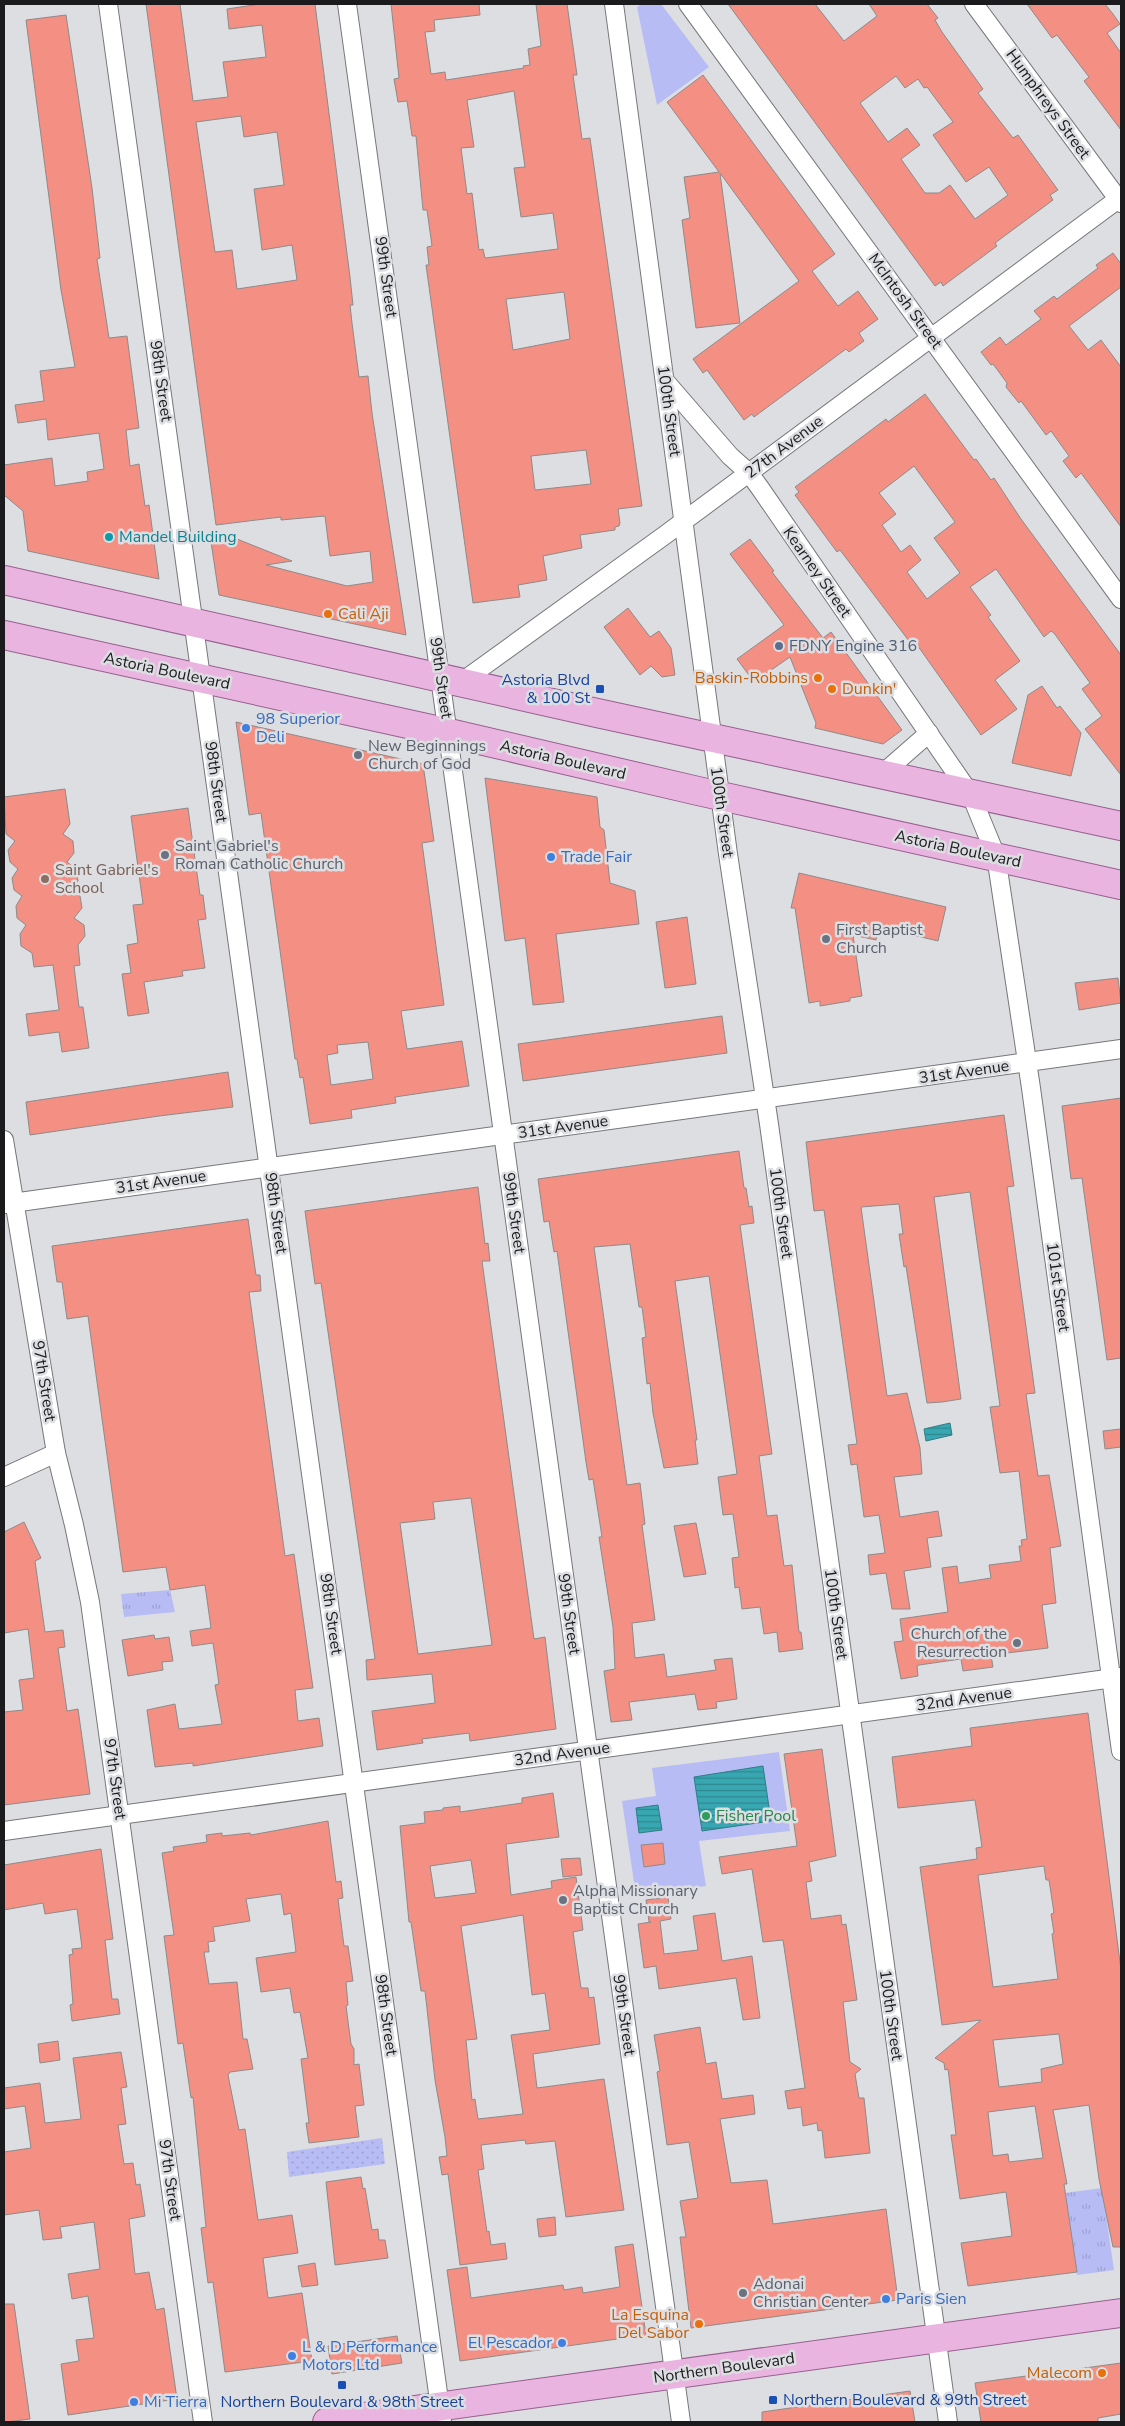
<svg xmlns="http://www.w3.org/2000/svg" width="1125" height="2426" font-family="'Nunito Sans',sans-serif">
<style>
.grass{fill:url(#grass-tufts)}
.park{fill:url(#park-dots)}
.garden{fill:#b8bcf5}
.water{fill:url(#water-rules);stroke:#2f7d85}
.building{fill:#f38f83;stroke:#8f8a8a;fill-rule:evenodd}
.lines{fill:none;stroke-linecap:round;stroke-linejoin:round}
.minor-casing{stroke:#77777b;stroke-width:20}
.primary-casing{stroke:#975f8f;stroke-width:30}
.minor{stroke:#fff;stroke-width:18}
.primary{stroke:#e9b5e0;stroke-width:28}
.culture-dot{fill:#0f9aa8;stroke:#dddee2;stroke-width:2}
.food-dot{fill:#e8710a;stroke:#dddee2;stroke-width:2}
.service-dot{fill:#5c6f8a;stroke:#dddee2;stroke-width:2}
.transit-dot{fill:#1a4fb4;stroke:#dddee2;stroke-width:2}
.shop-dot{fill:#3f7fe0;stroke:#dddee2;stroke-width:2}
.worship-dot{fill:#6b7280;stroke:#dddee2;stroke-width:2}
.education-dot{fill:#8d6e63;stroke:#dddee2;stroke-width:2}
.leisure-dot{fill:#2e9e5b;stroke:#dddee2;stroke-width:2}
.labels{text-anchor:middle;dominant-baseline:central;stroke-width:5;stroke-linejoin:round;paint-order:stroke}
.street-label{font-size:16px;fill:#1b1b1d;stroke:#dddee2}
.culture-label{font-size:16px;fill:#0d838f;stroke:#dddee2;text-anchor:start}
.food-label{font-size:16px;fill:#c56008;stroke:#dddee2;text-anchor:end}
.service-label{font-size:16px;fill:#4e5e75;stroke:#dddee2;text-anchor:start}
.transit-label{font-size:16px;fill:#164399;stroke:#dddee2;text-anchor:end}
.shop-label{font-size:16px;fill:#366cbe;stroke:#dddee2;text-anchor:start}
.worship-label{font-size:16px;fill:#5b616d;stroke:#dddee2;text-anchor:start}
.education-label{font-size:16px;fill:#785e54;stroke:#dddee2;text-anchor:start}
.leisure-label{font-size:16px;fill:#27864d;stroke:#dddee2;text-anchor:start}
</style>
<defs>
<pattern id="grass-tufts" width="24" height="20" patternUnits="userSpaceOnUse" patternTransform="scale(1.25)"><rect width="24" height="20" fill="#b8bcf5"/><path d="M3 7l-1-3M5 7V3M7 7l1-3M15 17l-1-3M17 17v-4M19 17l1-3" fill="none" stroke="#9ea1d2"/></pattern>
<pattern id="park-dots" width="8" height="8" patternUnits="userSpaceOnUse" patternTransform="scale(1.25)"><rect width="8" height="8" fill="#b8bcf5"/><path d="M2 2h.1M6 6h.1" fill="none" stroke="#9ea1d2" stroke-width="1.8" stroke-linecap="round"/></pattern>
<pattern id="water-rules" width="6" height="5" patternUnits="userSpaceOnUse" patternTransform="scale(1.25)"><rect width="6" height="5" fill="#38a7b1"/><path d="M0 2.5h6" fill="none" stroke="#2e878f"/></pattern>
</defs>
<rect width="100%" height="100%" fill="#dddee2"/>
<g class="grass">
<polygon points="170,1590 175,1612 124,1617 121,1594"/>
<polygon points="1102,2188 1114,2270 1077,2275 1065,2193"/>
</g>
<polygon class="park" points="382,2138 385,2164 289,2177 287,2152"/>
<g class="garden">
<polygon points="641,4 661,4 709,67 657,105 637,7"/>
<polygon points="779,1752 790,1831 699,1841 706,1886 636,1896 622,1801 656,1796 652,1768"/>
</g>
<g class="water">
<polygon points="950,1423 952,1435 926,1441 924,1429"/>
<polygon points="763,1766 771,1821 702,1831 694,1777"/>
<polygon points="658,1805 662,1830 639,1833 636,1808"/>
</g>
<g class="building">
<path d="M146 4H180L193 101 228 97 223 62 266 57 262 25 229 29 227 9 260 4H315L350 277 353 305H350L352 323 359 377 368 376 372 413 406 635 219 595 211 542 219 541 217 531 292 561 266 565 347 586 373 582 370 551 330 556 325 516 281 520V517L216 525ZM241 116 244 137 277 132 284 185 254 189 260 234 262 250 292 245 297 280 237 289 232 250 215 252 196 122Z"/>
<path d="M391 4H479L480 15 434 20 435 31 425 32 431 74 445 72 446 80 524 68 523 66 530 65 528 49 541 46 536 4H567L577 75H573L582 139 590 138 642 506 618 509 620 523 619 526 615 527V530L580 535 582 548 543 556 547 580 518 585 520 597 473 603 426 265H429L427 247 432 246 427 210H423L416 136H412L407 101 398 102 394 79 399 78ZM514 91 525 167 514 168 521 217 553 213 558 249 485 258 483 249 479 250 472 193 467 194 461 148 474 147 467 100ZM564 292 570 339 513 350 506 299ZM586 450 591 484 535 490 531 456Z"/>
<path d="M728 4H815L844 41 877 16 869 4H927L938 18 935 20 942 32 983 89 978 93 1013 138 1018 135 1058 190 1050 195 1053 200 995 243 997 246 943 286 941 282 935 286ZM896 76 905 88 918 79 924 88 927 87 953 122 933 135 966 182 989 167 1008 195 975 219 950 185 939 193H925L901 159 920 145 907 128 888 142 860 103Z"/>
<polygon points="1027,4 1105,4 1113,14 1120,24 1107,33 1121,53 1121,130 1084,81 1089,77 1057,35 1052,38"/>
<polygon points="66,15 92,188 100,258 97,259 109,338 127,336 139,428 126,430 130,466 139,464 145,506 149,505 159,579 28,551 23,511 4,495 4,465 52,458 55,486 88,481 87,472 104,469 99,433 48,440 46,419 18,423 15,405 44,401 40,371 75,367 61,290 26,20"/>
<polygon points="703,75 835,254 812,271 838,306 858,291 878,319 859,333 864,341 849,352 846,349 754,417 752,414 744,420 707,370 703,373 693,359 799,281 720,173 740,323 696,328 682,220 690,218 684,177 719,172 667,102"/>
<polygon points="1113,253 1121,264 1121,287 1069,326 1088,350 1101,340 1121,367 1121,527 1081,473 1076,478 1063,461 1069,456 1051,431 1046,435 1021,401 1019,403 1006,387 1007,383 993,364 991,365 981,352 1000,337 1006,345 1041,319 1034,311 1054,296 1057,299 1098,268 1096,265"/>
<path d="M925 394 974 460 976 459 991 480 994 478 1021 519 1121 655V775L1085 729 1102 716 1082 689 1090 683 1054 633 1051 631 1044 637 996 569 970 587 991 615 988 617 1020 661 995 680 1017 709 981 735 915 642 912 645 840 550 837 552 795 495 799 492 795 487 886 419 888 422ZM914 466 955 522 934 538 960 573 927 599 907 572 921 560 910 545 901 552 882 525 896 514 879 493Z"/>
<polygon points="750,539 774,571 772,572 823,638 831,632 902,730 883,744 815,728 816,723 790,657 754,682 737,659 784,625 730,554"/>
<polygon points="628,608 650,637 659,631 671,648 675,675 662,677 651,666 640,675 604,627"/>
<polygon points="1042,686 1057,708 1060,706 1081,733 1071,776 1012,763 1028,695"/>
<path d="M236 722 423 764 434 841 422 843 444 1005 401 1011 407 1049 462 1041 469 1086 395 1097 396 1103 351 1110 352 1118 310 1124 303 1077 300 1078 297 1059H295L261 813 249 815ZM368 1042 373 1079 331 1085 327 1055 338 1053 337 1045Z"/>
<polygon points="485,778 597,797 600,827 604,830 610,883 635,891 639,924 556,934 564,1002 533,1005 525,938 505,941"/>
<polygon points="65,789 70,824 63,834 73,841 74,853 67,862 76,869 78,881 71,890 80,896 82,908 74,918 84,925 85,936 78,945 80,965 74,966 79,1007 83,1007 89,1048 62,1052 59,1032 29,1036 26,1014 59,1010 53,965 34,967 32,953 21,946 20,934 26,925 17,918 16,906 22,896 14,890 12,878 18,869 10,862 8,850 15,841 6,834 4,797"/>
<polygon points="188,808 200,895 203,895 206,919 198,920 205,968 182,971 183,976 144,982 149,1013 128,1016 122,974 131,973 127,945 138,943 133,905 143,904 131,816"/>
<polygon points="799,873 946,907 938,941 879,927 876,940 853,935 862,996 850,998 850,1001 820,1006 820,1001 809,1003 795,908 791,908"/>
<polygon points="687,917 696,984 665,988 656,922"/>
<polygon points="1118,978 1121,1003 1079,1010 1075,983"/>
<polygon points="722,1016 727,1053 523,1081 518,1044"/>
<polygon points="228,1072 233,1107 159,1116 30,1135 26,1102"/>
<polygon points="1121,1098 1121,1358 1107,1360 1082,1178 1071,1179 1062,1106"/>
<polygon points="1004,1115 1014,1186 1007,1187 1035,1393 1026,1394 1038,1476 1049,1475 1061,1546 1050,1548 1056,1603 1042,1605 1048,1648 991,1655 993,1667 963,1671 961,1659 919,1665 917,1666 918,1676 901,1679 894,1642 903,1641 900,1619 948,1612 942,1568 957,1566 959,1583 991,1578 989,1565 1021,1561 1019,1546 1022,1546 1021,1540 1027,1539 1019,1471 1000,1473 990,1407 1000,1406 970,1192 934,1197 961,1399 942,1402 927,1403 906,1266 904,1267 899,1234 903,1234 899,1204 861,1207 887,1396 907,1393 920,1448 922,1474 894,1477 900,1517 938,1511 942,1536 927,1538 931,1567 904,1571 910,1609 892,1609 886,1573 870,1575 868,1555 885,1553 879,1515 864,1517 857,1464 851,1465 848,1445 857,1444 824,1210 814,1211 806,1142"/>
<polygon points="739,1151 744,1188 746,1188 749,1207 752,1206 754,1223 740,1225 772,1454 759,1456 767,1516 777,1515 784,1566 792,1565 799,1632 801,1632 803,1649 779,1652 777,1632 764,1634 760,1607 742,1609 739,1587 735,1588 732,1558 739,1557 733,1514 723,1515 718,1477 737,1474 709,1276 675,1281 697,1440 695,1440 698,1464 664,1468 653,1413 650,1383 647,1384 642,1338 646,1337 642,1307 639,1307 630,1244 594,1247 627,1485 640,1483 645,1524 642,1525 655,1620 632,1623 635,1658 664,1654 667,1677 716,1670 714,1660 732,1658 737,1699 716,1702 717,1708 698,1710 695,1694 629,1702 632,1720 611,1722 604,1671 615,1669 613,1627 599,1537 602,1537 593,1479 589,1480 586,1462 557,1251 554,1252 549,1221 544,1222 538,1179"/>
<path d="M478 1187 485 1244 488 1243 490 1261H482L534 1639 545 1637 556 1729 470 1741 469 1733 422 1739 423 1743 377 1750 372 1711 435 1703 432 1674 367 1680 366 1660 375 1659 321 1283 315 1284 305 1211ZM471 1498 492 1645 418 1654 400 1523 435 1519 433 1502Z"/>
<polygon points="248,1219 256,1275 260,1275 261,1291 249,1292 278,1504 285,1556 294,1554 313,1688 295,1690 298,1721 319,1718 323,1746 193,1766 193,1763 155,1767 147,1710 175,1704 179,1729 222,1724 215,1685 219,1684 213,1643 192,1646 190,1631 211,1628 205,1585 170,1590 166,1567 123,1572 88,1316 67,1319 62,1282 57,1282 52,1246"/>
<polygon points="1121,1429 1121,1447 1105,1449 1103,1431"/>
<polygon points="24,1522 41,1558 35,1561 45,1632 63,1630 65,1647 58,1648 67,1711 78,1709 90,1794 4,1805 4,1712 23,1710 19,1680 34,1678 28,1629 4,1633 4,1532"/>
<polygon points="696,1523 706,1574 684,1577 674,1526"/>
<polygon points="154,1635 155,1639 169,1637 173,1661 162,1662 163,1670 128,1676 122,1640"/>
<path d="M1088 1713 1121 1970V2247H1113L1099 2179 1089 2105 1053 2110 1067 2184H1064L1077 2272 968 2286 961 2243 1012 2236 1006 2192 960 2199 951 2135H956L948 2069 945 2070 944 2063 935 2058 981 2020 942 2025 920 1867 977 1859 976 1848 982 1847 975 1800 898 1808 892 1757 972 1746 970 1728ZM1044 1866 1046 1880H1049L1054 1913 1051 1914 1054 1933 1052 1934 1058 1979 993 1987 978 1875ZM1059 2034 1063 2064 1041 2069 1042 2082 999 2087 993 2040ZM1035 2106 1043 2158 1009 2162 1008 2154 993 2156 988 2112Z"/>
<polygon points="822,1749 836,1856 809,1862 812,1881 806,1882 811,1919 841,1915 842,1925 846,1924 857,2000 843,2002 850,2062 861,2069 855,2074 859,2098 864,2098 870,2153 825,2158 822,2130 818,2131 817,2123 803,2126 801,2107 788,2109 785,2091 805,2088 783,1940 763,1942 752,1869 722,1874 719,1857 797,1846 784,1754"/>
<path d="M553 1793 559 1837 506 1844 511 1895 552 1888 551 1881 576 1877 583 1930 573 1932 581 1988H588L589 1998 594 1997 600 2044 533 2054 537 2088 604 2079 624 2210 566 2217 555 2141 526 2144 525 2140 481 2145 484 2169 478 2170 487 2232 489 2231 491 2245 505 2243 507 2259 460 2265 448 2174 442 2175 439 2157 447 2156 445 2137 435 2080 425 1991H421L411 1922H409L400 1826 425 1823 424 1812 443 1810V1808L460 1806V1812L522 1803V1798ZM471 1860 476 1893 435 1898 430 1866ZM523 1915 532 1995 545 1993 550 2030 511 2035 523 2114 478 2119 475 2099 472 2100 466 2040 477 2039 461 1926Z"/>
<polygon points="328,1821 336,1882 341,1881 343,1898 338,1899 344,1946 348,1946 353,1981 346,1982 348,2005 346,2006 351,2044 354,2049 354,2065 359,2064 364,2105 355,2106 359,2137 309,2143 306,2123 309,2123 301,2059 308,2058 300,2012 294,2013 290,1988 261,1992 256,1958 296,1952 291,1913 284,1915 281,1894 246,1899 250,1921 213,1927 215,1941 208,1942 209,1952 204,1952 209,1984 237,1982 243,2039 247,2039 253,2069 230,2072 228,2075 239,2130 245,2129 258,2220 292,2215 298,2253 263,2258 268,2298 302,2293 312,2361 225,2372 213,2282 208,2283 201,2228 206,2227 193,2097 191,2098 183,2043 178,2044 164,1936 174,1935 162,1853 174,1851 173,1847 207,1842 206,1835 222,1833 222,1836 250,1833 251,1835"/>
<polygon points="663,1843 665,1864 644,1867 641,1845"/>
<polygon points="101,1849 113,1939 105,1940 112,1999 118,1999 120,2014 72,2021 70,2005 73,2004 69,1955 73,1954 72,1949 82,1948 77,1909 45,1914 43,1903 4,1910 4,1865"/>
<polygon points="580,1858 582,1875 563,1877 561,1859"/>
<polygon points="668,1897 671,1919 660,1921 664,1954 698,1950 693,1916 715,1913 722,1961 752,1956 760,2018 743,2020 736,1978 659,1989 656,1966 644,1968 638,1924 651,1922 649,1922 646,1900"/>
<polygon points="700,2027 706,2064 716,2062 722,2099 753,2095 755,2114 720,2119 731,2183 767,2180 773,2224 886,2209 898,2300 691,2328 680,2237 686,2237 680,2201 698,2198 689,2142 667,2145 657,2072 660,2071 654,2035"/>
<polygon points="58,2041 60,2060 40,2063 38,2044"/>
<polygon points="121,2052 127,2087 121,2088 126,2124 118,2125 124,2164 133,2163 136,2185 140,2184 145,2216 129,2219 135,2274 149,2272 156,2310 164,2308 177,2399 68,2415 61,2364 79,2361 76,2340 94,2338 88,2296 72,2299 68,2274 100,2269 94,2222 60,2227 62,2238 43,2240 39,2210 4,2215 4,2152 31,2148 25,2106 4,2109 4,2088 40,2083 45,2123 81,2119 73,2058"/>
<polygon points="361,2177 363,2189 365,2188 372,2230 378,2229 379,2240 385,2240 388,2258 335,2265 326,2182"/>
<polygon points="555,2217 556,2235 539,2237 537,2219"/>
<polygon points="633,2244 646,2335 460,2361 447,2270 467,2267 471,2298 563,2285 564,2290 582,2287 583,2293 620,2287 615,2247"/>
<polygon points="315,2263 318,2285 302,2287 298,2266"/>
<polygon points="4,2304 14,2304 30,2419 7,2422 4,2422"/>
<polygon points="397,2336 402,2363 332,2374 328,2346"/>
<polygon points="1121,2363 1121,2414 1098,2418 1098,2422 981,2422 975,2383"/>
<polygon points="910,2391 915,2422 762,2422 762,2412"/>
</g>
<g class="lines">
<g class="minor-casing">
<g id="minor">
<polyline points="108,4 442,2422"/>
<polyline points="347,4 681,2422"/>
<polyline points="614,4 728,854 769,1124 948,2422"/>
<polyline points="688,4 1121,599"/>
<polyline points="974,4 1121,203"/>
<polyline points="665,381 730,456 749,473 760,488 971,795 996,856 1031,1088 1121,1751"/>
<polyline points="456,686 665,535 1121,197"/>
<polyline points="881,775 929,733"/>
<polyline points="4,1140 56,1453 74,1525 90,1602 203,2422"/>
<polyline points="5,1204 1121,1049"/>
<polyline points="4,1477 56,1453"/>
<polyline points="4,1831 1121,1677"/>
</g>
</g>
<g class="primary-casing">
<g id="primary">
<polyline points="4,580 597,713 1121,826"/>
<polyline points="4,635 449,733 698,791 1121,885"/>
<polyline points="327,2422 1121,2313"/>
</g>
</g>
<use href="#minor" class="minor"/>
<use href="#primary" class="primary"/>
</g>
<circle class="culture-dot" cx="109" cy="537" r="5"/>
<g class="food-dot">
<circle cx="328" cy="614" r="5"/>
<circle cx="818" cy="678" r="5"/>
<circle cx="832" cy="689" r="5"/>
<circle cx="699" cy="2324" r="5"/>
<circle cx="1102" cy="2373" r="5"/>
</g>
<circle class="service-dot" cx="779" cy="646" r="5"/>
<g class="transit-dot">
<rect x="595" y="684" width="10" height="10" rx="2.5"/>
<rect x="337" y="2380" width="10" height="10" rx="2.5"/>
<rect x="768" y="2395" width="10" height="10" rx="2.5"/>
</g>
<g class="shop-dot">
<circle cx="246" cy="728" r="5"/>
<circle cx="551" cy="857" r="5"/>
<circle cx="886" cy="2299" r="5"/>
<circle cx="562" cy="2343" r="5"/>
<circle cx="292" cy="2356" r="5"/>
<circle cx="134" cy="2402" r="5"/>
</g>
<g class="worship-dot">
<circle cx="358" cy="755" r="5"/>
<circle cx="165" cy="855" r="5"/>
<circle cx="826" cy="939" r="5"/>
<circle cx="1017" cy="1643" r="5"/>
<circle cx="563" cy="1900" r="5"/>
<circle cx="743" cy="2293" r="5"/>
</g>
<circle class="education-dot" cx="45" cy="879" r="5"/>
<circle class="leisure-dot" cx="706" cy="1816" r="5"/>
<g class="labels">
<g class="street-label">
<text transform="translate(1048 104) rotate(54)">Humphreys Street</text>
<text transform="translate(386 277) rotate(82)">99th Street</text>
<text transform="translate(905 301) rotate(54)">McIntosh Street</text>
<text transform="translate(161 381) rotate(82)">98th Street</text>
<text transform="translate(669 411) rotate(82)">100th Street</text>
<text transform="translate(784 447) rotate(-37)">27th Avenue</text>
<text transform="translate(817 572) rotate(55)">Kearney Street</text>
<text transform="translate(167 671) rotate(12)">Astoria Boulevard</text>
<text transform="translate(441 678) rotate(82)">99th Street</text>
<text transform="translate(563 760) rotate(13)">Astoria Boulevard</text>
<text transform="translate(216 782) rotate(82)">98th Street</text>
<text transform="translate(722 812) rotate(82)">100th Street</text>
<text transform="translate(958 849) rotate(12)">Astoria Boulevard</text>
<text transform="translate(964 1072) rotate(-8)">31st Avenue</text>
<text transform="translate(563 1127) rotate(-8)">31st Avenue</text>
<text transform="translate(161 1182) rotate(-8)">31st Avenue</text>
<text transform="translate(276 1213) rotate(82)">98th Street</text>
<text transform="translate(514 1213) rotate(82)">99th Street</text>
<text transform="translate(781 1213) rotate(82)">100th Street</text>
<text transform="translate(1058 1287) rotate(82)">101st Street</text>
<text transform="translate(44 1381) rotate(81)">97th Street</text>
<text transform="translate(331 1614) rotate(82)">98th Street</text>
<text transform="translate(569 1614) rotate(82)">99th Street</text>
<text transform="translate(836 1614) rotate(82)">100th Street</text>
<text transform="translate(964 1699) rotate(-8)">32nd Avenue</text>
<text transform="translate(562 1754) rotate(-8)">32nd Avenue</text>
<text transform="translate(115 1779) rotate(82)">97th Street</text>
<text transform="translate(386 2015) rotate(82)">98th Street</text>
<text transform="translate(624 2015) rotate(82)">99th Street</text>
<text transform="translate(891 2015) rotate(82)">100th Street</text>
<text transform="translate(170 2180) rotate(82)">97th Street</text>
<text transform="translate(724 2368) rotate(-8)">Northern Boulevard</text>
</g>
<g class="culture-label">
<text x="119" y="537">Mandel Building</text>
</g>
<g class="food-label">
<text x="338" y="614" text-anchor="start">Cali Aji</text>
<text x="808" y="678">Baskin-Robbins</text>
<text x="842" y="689" text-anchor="start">Dunkin'</text>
<text x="689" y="2315">La Esquina<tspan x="689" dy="18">Del Sabor</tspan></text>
<text x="1092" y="2373">Malecom</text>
</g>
<g class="service-label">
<text x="789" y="646">FDNY Engine 316</text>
</g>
<g class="transit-label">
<text x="590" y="680">Astoria Blvd<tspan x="590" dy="18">&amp; 100 St</tspan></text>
<text x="783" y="2400" text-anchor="start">Northern Boulevard &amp; 99th Street</text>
<text x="342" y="2402" text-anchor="middle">Northern Boulevard &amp; 98th Street</text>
</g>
<g class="shop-label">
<text x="256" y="719">98 Superior<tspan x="256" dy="18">Deli</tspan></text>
<text x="561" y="857">Trade Fair</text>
<text x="896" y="2299">Paris Sien</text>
<text x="552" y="2343" text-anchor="end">El Pescador</text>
<text x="302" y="2347">L &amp; D Performance<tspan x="302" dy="18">Motors Ltd</tspan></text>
<text x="144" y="2402">Mi Tierra</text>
</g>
<g class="worship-label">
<text x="368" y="746">New Beginnings<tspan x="368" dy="18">Church of God</tspan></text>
<text x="175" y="846">Saint Gabriel's<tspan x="175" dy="18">Roman Catholic Church</tspan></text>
<text x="836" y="930">First Baptist<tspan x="836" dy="18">Church</tspan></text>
<text x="1007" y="1634" text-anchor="end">Church of the<tspan x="1007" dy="18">Resurrection</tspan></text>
<text x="573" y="1891">Alpha Missionary<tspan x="573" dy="18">Baptist Church</tspan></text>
<text x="753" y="2284">Adonai<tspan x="753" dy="18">Christian Center</tspan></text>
</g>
<g class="education-label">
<text x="55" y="870">Saint Gabriel's<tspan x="55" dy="18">School</tspan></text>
</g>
<g class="leisure-label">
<text x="716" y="1816">Fisher Pool</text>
</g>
</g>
<rect width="1125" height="2426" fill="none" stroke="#1b1b1d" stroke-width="10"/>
</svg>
